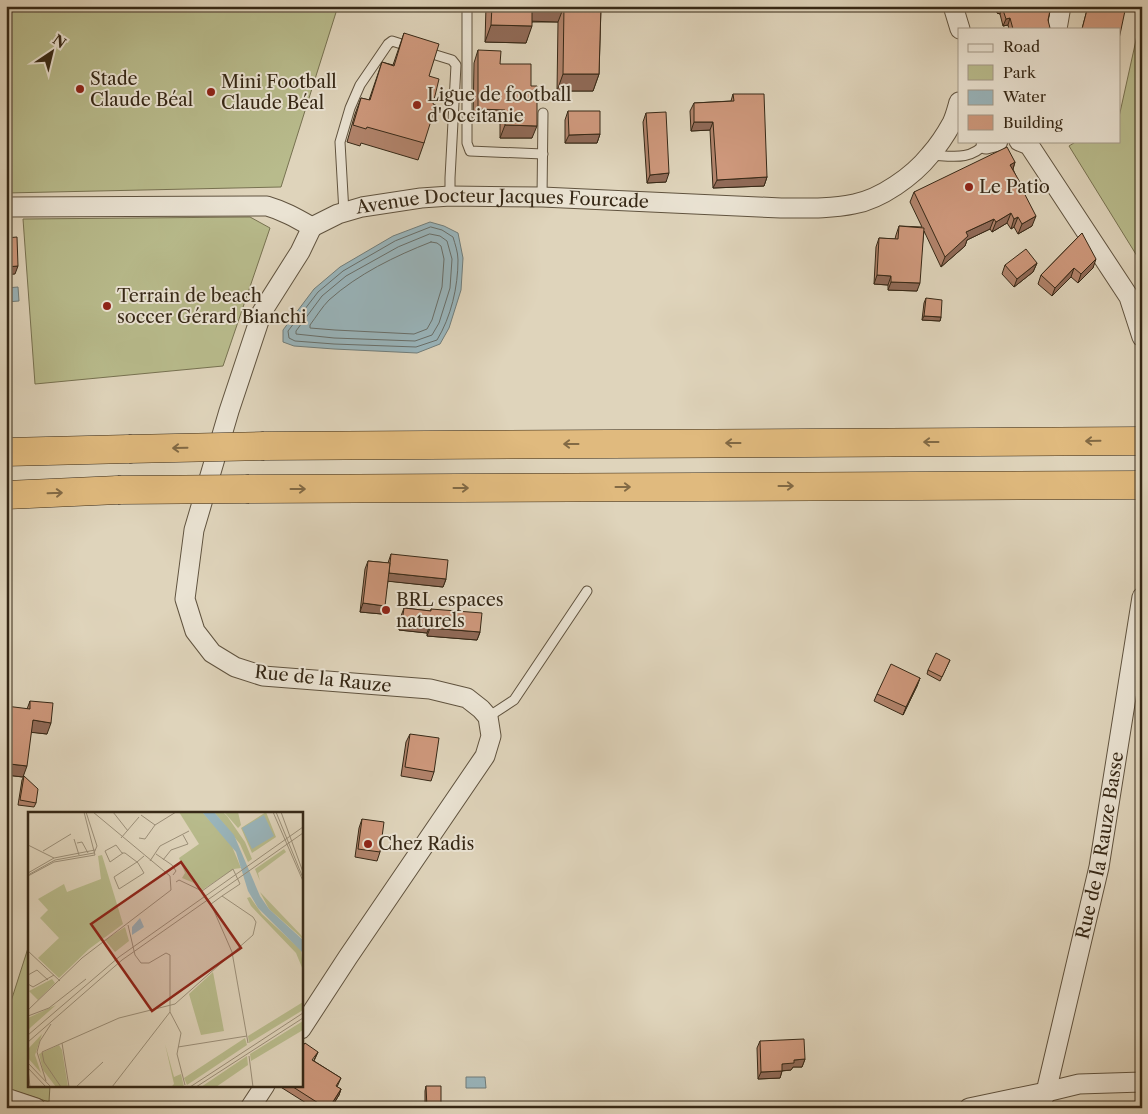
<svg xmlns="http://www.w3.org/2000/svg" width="1148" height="1114" font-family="'Libre Caslon Text',serif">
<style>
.green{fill:#b8bb8c;stroke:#777251}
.water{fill:#99b5bc;stroke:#717d7a}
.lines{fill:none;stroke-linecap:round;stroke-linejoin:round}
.shore{stroke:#686e69;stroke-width:1}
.lane-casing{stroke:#60533f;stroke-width:11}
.street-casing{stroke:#60533f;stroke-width:21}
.highway-casing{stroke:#362816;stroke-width:29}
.lane{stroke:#eae3d3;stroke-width:9}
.street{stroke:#eae3d3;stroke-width:19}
.highway{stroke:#e0ba7e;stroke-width:28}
.highway-bridge-casing{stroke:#362816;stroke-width:29;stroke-linecap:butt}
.highway-bridge{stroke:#e0ba7e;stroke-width:28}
.wall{fill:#b1836b;stroke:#362816}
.shaded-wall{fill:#906a57;stroke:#362816}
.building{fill:#ce987c;stroke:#362816}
.oneway{stroke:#826a45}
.poi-dot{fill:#8f2418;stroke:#eae3d3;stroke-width:2}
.labels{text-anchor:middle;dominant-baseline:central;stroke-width:4;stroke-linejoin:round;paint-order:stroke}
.poi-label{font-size:18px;fill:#362816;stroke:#eae3d3;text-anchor:start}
.street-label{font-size:18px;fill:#362816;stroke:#eae3d3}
.inset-road{fill:none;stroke:#9b8f79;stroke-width:1}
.view{fill:#8f2418;fill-opacity:0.15;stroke:#8f2418;stroke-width:2.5}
.inset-edge{fill:none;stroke:#362816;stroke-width:2.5}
</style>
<rect width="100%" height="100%" fill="#dfd4bb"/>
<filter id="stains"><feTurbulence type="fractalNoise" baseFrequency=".004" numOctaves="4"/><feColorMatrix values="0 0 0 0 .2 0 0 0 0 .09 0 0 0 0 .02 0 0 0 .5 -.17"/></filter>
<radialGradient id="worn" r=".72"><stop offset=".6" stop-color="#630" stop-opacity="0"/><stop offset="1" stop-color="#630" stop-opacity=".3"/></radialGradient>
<g class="green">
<polygon points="6,6 338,6 281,187 6,193"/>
<polygon points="1142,13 1142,264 1069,146 1077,141 1119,141 1119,117"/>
<polygon points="250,217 270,228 223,366 35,384 23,219"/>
<polygon points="29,945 29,1085 50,1085 49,1102 6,1088 6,1017"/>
</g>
<g class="water">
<polygon points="430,222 444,226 458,233 463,258 461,290 449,328 440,344 417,353 334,349 294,346 283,342 283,330 314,289 340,267 393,236"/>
<polygon points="18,287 19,301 6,302 6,288"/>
<polygon points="466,1077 485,1077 486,1088 466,1088"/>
</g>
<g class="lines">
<g class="shore">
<path d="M431 227 442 230 453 237C455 244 458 252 458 260 458 287 451 317 437 340L416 347 334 344 295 341 289 338 288 331 318 292 343 271 395 241Z"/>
<polygon points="430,234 440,236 447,241 452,259 450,288 439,323 432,335 415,341 334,338 296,334 296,331 322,296 346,276 398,247"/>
<path d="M431 242 437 243 441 246 444 259 442 287 432 320 427 329 414 334 335 330 310 328V325C316 317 322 307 329 300 358 274 395 256 431 242Z"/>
</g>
<g class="lane-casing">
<g id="lane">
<polyline points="467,6 467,143 470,151 543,154"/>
<polyline points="426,52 452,60 456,65 450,178 450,196"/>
<path d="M931 155C952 156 970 161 986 143"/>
<polyline points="542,197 543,113"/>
<polyline points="344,213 340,142 350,108 360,85 388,44 392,41 411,47"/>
<polyline points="488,717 514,700 587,591"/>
</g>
</g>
<g class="street-casing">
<g id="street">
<polyline points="953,6 960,29"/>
<polyline points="1057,29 1061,6"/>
<polyline points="1019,141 1029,145 1129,297 1142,337"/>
<polyline points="986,144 998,141"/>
<path d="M6 207 267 206C284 211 296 218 312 227"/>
<path id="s1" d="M312 227 338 214 362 207 421 198 450 196 542 197 781 208C805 208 830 209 854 204 881 199 913 176 930 155 938 146 946 134 952 123 955 117 957 109 959 102"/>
<polyline points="301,1029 348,957 485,756 491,736 488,717 481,709 467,698 430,689 263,676 235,667 212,653 195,631 185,599 194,530 229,411 262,312 300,252 312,227"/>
<polyline points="6,1098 36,1108"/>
<polyline points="250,1108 265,1085"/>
<polyline points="969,1108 1046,1092 1079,1084 1142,1082"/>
<path id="s2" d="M1039 1108 1046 1092 1099 867 1142 597"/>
</g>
</g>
<g class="highway-casing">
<g id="highway">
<polyline points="264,446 1142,441"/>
<polyline points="6,452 129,449"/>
<polyline points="249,489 1142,485"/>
<polyline points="6,495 118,490"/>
</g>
</g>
<use href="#lane" class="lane"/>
<use href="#street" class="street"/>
<use href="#highway" class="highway"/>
<g class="highway-bridge-casing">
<g id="highway-bridge">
<polyline points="129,449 264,446"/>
<polyline points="118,490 249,489"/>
</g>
</g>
<use href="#highway-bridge" class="highway-bridge"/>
</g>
<g class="wall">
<polygon points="486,6 601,6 599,74 593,91 557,91 558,22 532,22 526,43 485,42"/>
<polygon points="995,6 1051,6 1048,20 1049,29 1009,29 1008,25 1003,26 1000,14 997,13"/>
<polygon points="1088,6 1126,6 1119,29 1082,29"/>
<polygon points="404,33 429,76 424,143 418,160 361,143 360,146 347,142 355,114 361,98 369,100 382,62 393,65"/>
<polygon points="478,50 500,64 531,86 532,138 500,138 500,122 473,122 474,63"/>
<polygon points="733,94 767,177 764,186 713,188 710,130 691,131 690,111 694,103 731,101"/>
<polygon points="568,111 600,134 597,143 565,143 565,120"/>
<polygon points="646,113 666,182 647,183 643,122"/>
<polygon points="1015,162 1013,169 1020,186 1032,226 1018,234 1014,227 1011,229 1007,223 992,232 990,229 967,240 965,246 941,267 924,231 917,291 888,290 888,285 874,284 876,247 879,238 895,239 896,235 899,226 922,227 910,202 914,192"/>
<polygon points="1082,233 1093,268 1078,283 1071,277 1052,296 1038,284 1041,275"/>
<polygon points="1037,263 1033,272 1014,287 1002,274 1005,265"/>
<polygon points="926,298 941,317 940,321 922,320 924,303"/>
<polygon points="391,554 446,579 443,587 388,581 382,614 360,612 365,569 368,561 388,563"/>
<polygon points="404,608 431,611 431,609 480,632 477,640 427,636 427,633 399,630 401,616"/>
<polygon points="950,660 940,681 927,674 928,670"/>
<polygon points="920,678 917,686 903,715 874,701 877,694"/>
<polygon points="30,701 47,734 31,732 23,777 6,775 6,766"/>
<polygon points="410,734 434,772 431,781 401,776 406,742"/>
<polygon points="24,776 36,803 34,807 18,805 22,780"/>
<polygon points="362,819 380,852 377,861 355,857 359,828"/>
<polygon points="760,1041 805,1059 802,1067 793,1067 791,1070 782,1071 780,1078 758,1079 757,1048"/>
<polygon points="318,1052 314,1061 341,1078 337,1087 341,1089 339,1095 331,1108 314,1108 279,1086 301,1085"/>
<polygon points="426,1086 441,1108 425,1108 425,1091"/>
</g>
<g class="shaded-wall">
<polygon points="532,6 564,6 558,22 526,21"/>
<polygon points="1000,6 1002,7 1000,14 997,13"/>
<polygon points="1010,18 1008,25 1003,26 1006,19"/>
<polygon points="491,25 532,26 526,43 485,42"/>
<polygon points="563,74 599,74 593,91 557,91"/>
<polygon points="478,109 505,110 500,122 473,122"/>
<polygon points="694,122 713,122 710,130 691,131"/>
<polygon points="505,125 537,126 532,138 500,138"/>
<polygon points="600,134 597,143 565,143 569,135"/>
<polygon points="1015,162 1012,172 1010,165"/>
<polygon points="669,173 666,182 647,183 650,175"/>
<polygon points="767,177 764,186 713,188 717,180"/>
<polygon points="1011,213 1007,223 992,232 996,222"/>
<polygon points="1036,216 1032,226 1018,234 1022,224"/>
<polygon points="1018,217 1014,227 1011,229 1014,219"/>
<polygon points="994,219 990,229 967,240 965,246 941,267 945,257 966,232"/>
<polygon points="1096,259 1093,268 1078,283 1081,274"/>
<polygon points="1037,263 1033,272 1014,287 1017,279"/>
<polygon points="18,266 15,274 6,275 6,267"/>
<polygon points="1074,268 1071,277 1052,296 1055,288"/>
<polygon points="877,275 891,276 888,285 874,284"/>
<polygon points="891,282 920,283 917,291 888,290"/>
<polygon points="924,316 941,317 940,321 922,320"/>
<polygon points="389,573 446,579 443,587 386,581"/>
<polygon points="363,603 385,606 382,614 360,612"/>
<polygon points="402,622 430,625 427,633 399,630"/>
<polygon points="430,628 480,632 477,640 427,636"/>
<polygon points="920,678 917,686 903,715 906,707"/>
<polygon points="33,720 51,723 47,734 28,732"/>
<polygon points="6,754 11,755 6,766"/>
<polygon points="10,764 27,766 23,777 6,775"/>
<polygon points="805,1059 802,1067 793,1067 791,1070 779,1071 782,1064 794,1060"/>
<polygon points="782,1071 780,1078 758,1079 761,1072"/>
<polygon points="341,1089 339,1095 331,1108 329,1108"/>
</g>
<g class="building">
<polygon points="492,6 532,6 532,26 491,25"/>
<polygon points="564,6 601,6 599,74 563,74"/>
<polygon points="1000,6 1051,6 1048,20 1050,28 1046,29 1013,29 1010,18 1006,19 1002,7"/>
<polygon points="1088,6 1126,6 1119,39 1119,29 1082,29"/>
<polygon points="404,33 439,44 429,76 439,79 433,104 436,105 424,143 367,127 366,129 353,125 361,98 370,100 382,62 394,66"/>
<polygon points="478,50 501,51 500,64 531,64 531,86 537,86 537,126 505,125 505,110 478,109"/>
<polygon points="733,94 764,94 767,177 717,180 713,122 694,122 694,103 734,101"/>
<polygon points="568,111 600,111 600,134 569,135"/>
<polygon points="666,112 669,173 650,175 646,113"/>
<polygon points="1007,147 1015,162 1010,165 1021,184 1020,185 1036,216 1022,224 1018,217 1014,219 1011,213 996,222 994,219 966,232 968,236 945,257 914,192"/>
<polygon points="899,226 924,228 920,283 891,282 891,276 877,275 879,238 898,239"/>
<polygon points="1082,233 1096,259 1081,274 1074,268 1055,288 1041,275"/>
<polygon points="17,237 18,266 6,267 6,238"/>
<polygon points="1026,249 1037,263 1017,279 1005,265"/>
<polygon points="926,298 942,300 941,317 924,316"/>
<polygon points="391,554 448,560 446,579 389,573"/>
<polygon points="368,561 390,563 385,606 363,603"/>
<polygon points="404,608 431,611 431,609 482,613 480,632 430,628 430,625 402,622"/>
<polygon points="936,653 950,660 942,677 928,670"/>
<polygon points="891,664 920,678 906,707 877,694"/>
<polygon points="30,701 53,703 51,723 33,720 27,766 10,764 11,755 6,754 6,706 30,709"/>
<polygon points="410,734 439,738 434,772 405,767"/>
<polygon points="24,776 38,789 36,803 20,800"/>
<polygon points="362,819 384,822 380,852 358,849"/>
<polygon points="804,1039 805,1059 794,1060 794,1063 782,1064 782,1071 761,1072 760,1041"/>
<polygon points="305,1043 318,1052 312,1060 341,1078 336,1086 341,1089 329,1108 326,1108 290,1085 301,1085 301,1048"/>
<polygon points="426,1086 441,1086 441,1108 427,1108"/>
</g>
<defs><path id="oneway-shaft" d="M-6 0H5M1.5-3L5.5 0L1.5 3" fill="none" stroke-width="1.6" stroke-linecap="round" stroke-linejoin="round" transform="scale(1.25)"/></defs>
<g class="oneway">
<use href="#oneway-shaft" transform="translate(1093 441) rotate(179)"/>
<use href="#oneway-shaft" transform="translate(931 442) rotate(180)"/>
<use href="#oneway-shaft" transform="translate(733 443) rotate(180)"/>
<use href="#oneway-shaft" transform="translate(571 444) rotate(180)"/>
<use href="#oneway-shaft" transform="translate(180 448) rotate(179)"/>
<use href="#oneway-shaft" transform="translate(786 486)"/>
<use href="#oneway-shaft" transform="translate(623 487)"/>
<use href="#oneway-shaft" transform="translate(461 488)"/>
<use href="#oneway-shaft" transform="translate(298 489)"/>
<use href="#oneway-shaft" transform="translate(55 493) rotate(-2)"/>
</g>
<g class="poi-dot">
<circle cx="80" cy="89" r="5"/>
<circle cx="211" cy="92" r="5"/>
<circle cx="417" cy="105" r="5"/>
<circle cx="969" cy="187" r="5"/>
<circle cx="107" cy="306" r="5"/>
<circle cx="386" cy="610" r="5"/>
<circle cx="368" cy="844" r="5"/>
</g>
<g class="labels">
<g class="poi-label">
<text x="90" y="79">Stade<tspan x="90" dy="21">Claude Béal</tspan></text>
<text x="221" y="82">Mini Football<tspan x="221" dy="21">Claude Béal</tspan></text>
<text x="427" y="95">Ligue de football<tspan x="427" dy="21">d'Occitanie</tspan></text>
<text x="979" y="187">Le Patio</text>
<text x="117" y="296">Terrain de beach<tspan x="117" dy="21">soccer Gérard Bianchi</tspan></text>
<text x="396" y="600">BRL espaces<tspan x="396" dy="21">naturels</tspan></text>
<text x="378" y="844">Chez Radis</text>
</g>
<g class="street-label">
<text stroke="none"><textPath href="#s1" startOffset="195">Avenue Docteur Jacques Fourcade</textPath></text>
<text transform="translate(323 679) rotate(6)">Rue de la Rauze</text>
<text stroke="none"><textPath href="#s2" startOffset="270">Rue de la Rauze Basse</textPath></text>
</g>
</g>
<g transform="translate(28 812)">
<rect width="275" height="275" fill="#dfd4bb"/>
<path d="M151 0H174L203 32 213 56 206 57 174 78 171 73 154 66 157 61 151 46 171 32ZM186 0H195L199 4 217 30 224 47 220 50 212 32ZM196 0H210L213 13 210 16ZM238 0 248 25 224 41 213 16ZM256 37 258 40 230 61 232 69 227 57ZM74 43 95 112 61 137 31 166 10 146 31 126 12 106 20 98 10 87 36 72 39 80 73 67 70 44ZM232 80 273 123 275 127 241 97ZM222 85 234 102 273 138 275 158 268 141 223 94 219 86ZM97 115 101 129 87 140 77 128ZM185 160 196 219 173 223 161 182ZM24 167 27 171 10 188 1 179ZM275 190V198L221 231 220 224ZM28 193 2 216 0 219V206ZM275 209V218L223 249 222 242ZM14 222 7 243 13 261 0 246V237ZM217 226 219 233 159 273 156 266ZM137 232 146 265 153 262 156 275H143L146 272ZM31 233 34 238 40 275H28L15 258 11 242ZM219 244 220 253 188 275H173Z" fill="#b8bb8c"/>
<path d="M174 0H186L206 23 232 84 241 97 275 128V141L230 96 220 79 208 40ZM236 3 246 24 224 37 214 16ZM112 106 116 115 104 123V115Z" fill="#99b5bc"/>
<path class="inset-road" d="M85 0 100 19M245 0 275 69M248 0 275 66M253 0 275 60M113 3 127 13M93 26 111 5M111 26 117 27 127 13 148 0M46 27 51 43M49 31 54 30 60 41M0 33 26 46M15 39 43 22M95 41 82 50 77 39 88 33 94 41H97L109 50 110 51 116 61 91 77 86 65 109 50 116 44M128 42 144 53 148 59 145 63M135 48 143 38 160 32 155 23M122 49 132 34 161 19M0 61 26 46 67 38M0 63 27 48 66 41 69 34 58 0M0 64 26 50 67 43 56 0M194 84 183 92 204 140 220 231M100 113 107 143 113 151H121L138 141 142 143V200L153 221 149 242 157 273M0 139 32 169M0 163 9 158 20 168M0 172 5 175 26 163M0 198 54 146 143 78 142 64 65 0M0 204 21 196 58 167M0 223 91 145 275 15M0 230 94 148 275 21M34 231 41 275M150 235 219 224M221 244 225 275M0 251 23 275M0 256 18 275M0 257 2 275M18 269 9 240 12 229 23 212M33 275 16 250 14 240 91 206 147 192 225 123 228 110 225 105 194 84 212 72 205 57 174 79 151 68 148 70M48 275 75 250M84 275 142 200M162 275 275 201M168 275 275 206"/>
<path class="view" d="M153 50 213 136 124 199 63 112Z"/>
<rect width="275" height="275" class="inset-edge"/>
</g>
<rect width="1148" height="1114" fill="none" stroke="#dfd4bb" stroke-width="25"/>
<rect x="8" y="8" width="1133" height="1099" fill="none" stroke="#362816" stroke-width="2.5"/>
<rect x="12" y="12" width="1123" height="1089" fill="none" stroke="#362816"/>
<rect x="958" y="28" width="162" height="115" fill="#eae3d3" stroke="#a29887"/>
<rect x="968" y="44" width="25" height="8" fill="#eae3d3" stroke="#a29887"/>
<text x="1003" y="52" font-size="15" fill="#362816">Road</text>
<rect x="968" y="65" width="25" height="15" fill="#b8bb8c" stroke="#a29887"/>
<text x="1003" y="78" font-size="15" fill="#362816">Park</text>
<rect x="968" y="90" width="25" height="15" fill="#99b5bc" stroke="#a29887"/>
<text x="1003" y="102" font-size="15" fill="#362816">Water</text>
<rect x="968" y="115" width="25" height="15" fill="#ce987c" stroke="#a29887"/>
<text x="1003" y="128" font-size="15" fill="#362816">Building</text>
<g transform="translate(52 52) rotate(35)" stroke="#eae3d3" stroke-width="4" paint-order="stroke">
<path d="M0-4L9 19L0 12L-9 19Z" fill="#362816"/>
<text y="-8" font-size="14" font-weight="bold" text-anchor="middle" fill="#362816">N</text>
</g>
<rect width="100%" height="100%" filter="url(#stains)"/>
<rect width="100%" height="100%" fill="url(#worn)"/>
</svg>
